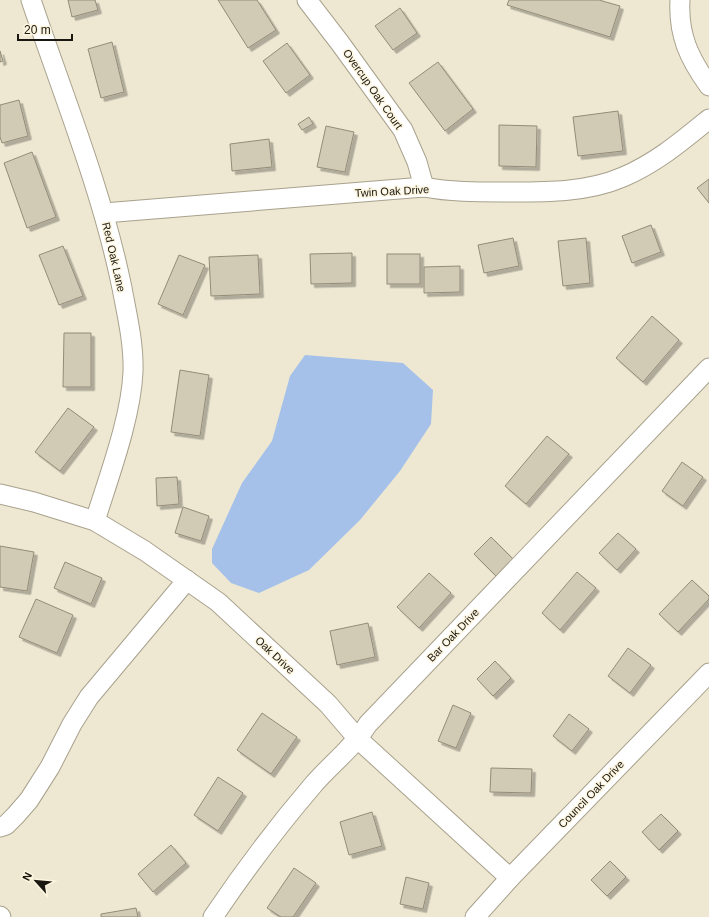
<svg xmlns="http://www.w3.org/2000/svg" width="709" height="917" font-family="Helvetica,sans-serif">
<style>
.water{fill:#a5c1e9}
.building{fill:#d1cab5;stroke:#928c78;filter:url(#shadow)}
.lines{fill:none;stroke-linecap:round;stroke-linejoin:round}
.street-casing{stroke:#a8a18d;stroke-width:21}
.street{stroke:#fff;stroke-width:19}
.labels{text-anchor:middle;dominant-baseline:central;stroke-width:3;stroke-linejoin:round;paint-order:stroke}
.street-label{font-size:11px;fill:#1a1710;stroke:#fcf5df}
</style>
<defs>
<filter id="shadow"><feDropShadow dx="3.5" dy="3.5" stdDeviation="0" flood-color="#0004"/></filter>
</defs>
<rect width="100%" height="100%" fill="#eee8d2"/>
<polygon class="water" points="305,355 403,363 433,390 431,424 400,471 360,520 309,570 259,593 231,583 212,563 212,549 242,483 272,441 290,376"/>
<g class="building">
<polygon points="68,0 95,0 98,10 72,17"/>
<polygon points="218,0 257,0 276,30 248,48"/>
<polygon points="509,0 599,0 620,6 610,37 507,5"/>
<polygon points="400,8 417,33 393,50 375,26"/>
<polygon points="112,42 124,92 101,98 88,49"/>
<polygon points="287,43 310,75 286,93 263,61"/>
<polygon points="0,51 3,61 0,62"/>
<polygon points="438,62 473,109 445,131 409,83"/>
<polygon points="19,100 28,136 2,143 0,137 0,105"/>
<polygon points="618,111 623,151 578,156 573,117"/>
<polygon points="309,117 313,124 302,130 298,124"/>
<polygon points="499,125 537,126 536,167 499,166"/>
<polygon points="326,126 354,132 345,172 317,167"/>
<polygon points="269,139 272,167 232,171 230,144"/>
<polygon points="32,152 56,217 27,228 4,163"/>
<polygon points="709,179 709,203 697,188"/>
<polygon points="651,225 661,252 632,263 622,236"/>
<polygon points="513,238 519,266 484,273 478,245"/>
<polygon points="586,238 590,283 563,286 558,241"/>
<polygon points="63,246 83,296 59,305 39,255"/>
<polygon points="352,253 352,283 311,284 310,254"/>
<rect x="387" y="254" width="33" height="30"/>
<polygon points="179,255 205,265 183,315 158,304"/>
<polygon points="258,255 260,294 211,296 209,257"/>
<polygon points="460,266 460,292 424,293 424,267"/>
<polygon points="652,316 679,340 643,382 616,358"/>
<polygon points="64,333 91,333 91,387 63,387"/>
<polygon points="180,370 209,375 200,436 171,432"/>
<polygon points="68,408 94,427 60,471 35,452"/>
<polygon points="547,436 569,454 526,504 505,486"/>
<polygon points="682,462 703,477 683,506 662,491"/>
<polygon points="177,477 179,504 157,506 156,478"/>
<polygon points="183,507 209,516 201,541 175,533"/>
<polygon points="618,533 636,549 617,570 599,553"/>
<polygon points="491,537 515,561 498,578 474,554"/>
<polygon points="0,546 34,552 27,591 0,587"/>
<polygon points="65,562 102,578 91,604 54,588"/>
<polygon points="577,572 596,588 560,630 542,613"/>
<polygon points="429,573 451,593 419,628 397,607"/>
<polygon points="692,580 709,596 709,599 678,632 659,614"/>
<polygon points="36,599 73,615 57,653 19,637"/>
<polygon points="368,623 375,657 337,665 330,631"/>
<polygon points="628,648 651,665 630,693 608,676"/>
<polygon points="495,661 511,678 493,696 477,679"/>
<polygon points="453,705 471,713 456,748 438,741"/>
<polygon points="262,713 297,737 271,774 237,750"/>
<polygon points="569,714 589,729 572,751 553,736"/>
<polygon points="491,768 532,769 531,793 490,792"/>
<polygon points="218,777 243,793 218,831 194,815"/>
<polygon points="372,812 382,846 349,855 340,822"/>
<polygon points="661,814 678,831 659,850 642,832"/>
<polygon points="171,845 186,863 153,892 138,874"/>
<polygon points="610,861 626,877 607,896 591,880"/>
<polygon points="294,868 316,883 293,917 281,917 267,908"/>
<polygon points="406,877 429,883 423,909 400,904"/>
<polygon points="136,908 138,917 101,917 101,914"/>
</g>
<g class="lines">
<g class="street-casing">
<g id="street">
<path d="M31 0C63 95 102 190 122 288 127 315 134 344 133 372 131 418 109 476 95 521"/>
<polyline points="307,0 340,43 403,130 417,162 424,187"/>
<path d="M680 0C678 35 689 58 709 86"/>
<path d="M104 213 424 187C450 192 476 192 503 192 543 192 586 193 623 177 656 163 682 141 709 119"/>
<polyline points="0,494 34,502 95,521 145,551 218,602 328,704 358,739 510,878"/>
<polyline points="0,827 6,825 16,815 29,800 50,767 72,724 89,697 187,580"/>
<polyline points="0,916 1,917"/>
<path d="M213 917C244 871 277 827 313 785 331 764 353 748 368 724L709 368"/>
<polyline points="475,917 510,878 709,673"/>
</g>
</g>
<use href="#street" class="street"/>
</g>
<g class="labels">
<g class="street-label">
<text transform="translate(373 89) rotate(55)">Overcup Oak Court</text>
<text transform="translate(392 191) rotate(-3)">Twin Oak Drive</text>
<text transform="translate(114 257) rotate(77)">Red Oak Lane</text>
<text transform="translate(453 635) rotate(-46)">Bar Oak Drive</text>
<text transform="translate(275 655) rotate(43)">Oak Drive</text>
<text transform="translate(591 794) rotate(-46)">Council Oak Drive</text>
</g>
</g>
<g transform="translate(36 881) rotate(297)" stroke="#fcf5df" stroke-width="3" paint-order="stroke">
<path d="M0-3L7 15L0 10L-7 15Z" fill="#1a1710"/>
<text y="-6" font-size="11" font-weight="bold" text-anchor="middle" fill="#1a1710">N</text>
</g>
<path d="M18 34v6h54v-6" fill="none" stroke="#1a1710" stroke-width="2"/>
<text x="24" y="34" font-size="12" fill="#1a1710" stroke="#fcf5df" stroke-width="3" paint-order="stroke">20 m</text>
</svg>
